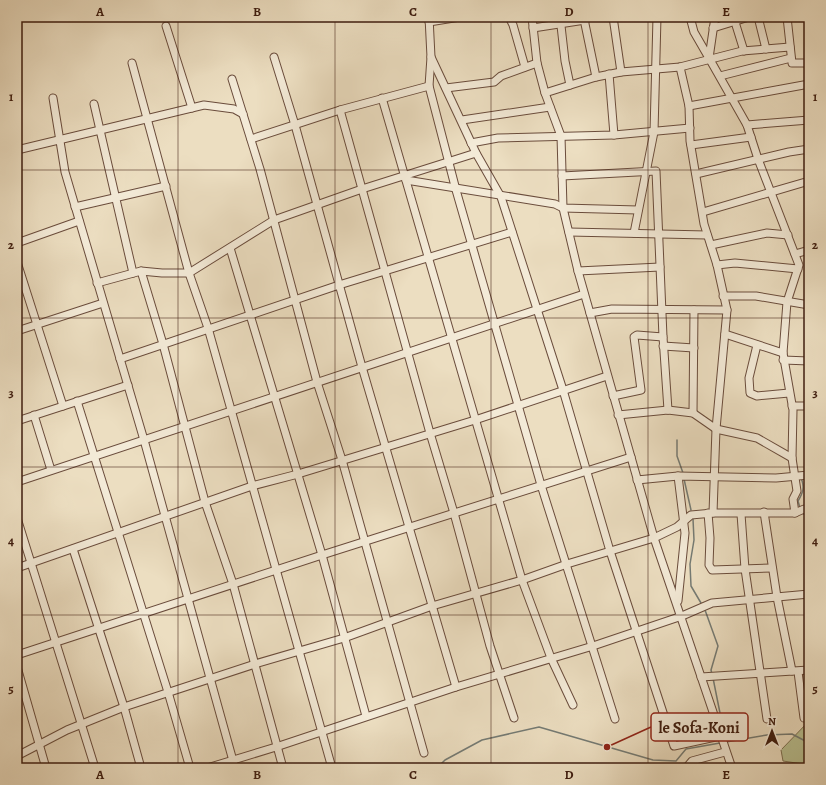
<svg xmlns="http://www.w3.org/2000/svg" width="826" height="785" font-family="Alegreya,serif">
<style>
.green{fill:#b9c192;stroke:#7c6e50}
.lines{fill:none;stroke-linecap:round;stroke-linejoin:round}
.stream{stroke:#757b74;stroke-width:1.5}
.minor-casing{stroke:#6a4c3c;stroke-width:9}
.minor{stroke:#f3ead7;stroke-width:7}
.grid{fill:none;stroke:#3e1c0f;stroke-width:1;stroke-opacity:0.55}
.leader{fill:none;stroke:#8f2418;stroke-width:1.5}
.callout-dot{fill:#8f2418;stroke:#f3ead7;stroke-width:1.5}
.callout{fill:#f3ead7;stroke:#8f2418;stroke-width:1.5}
.callout-label{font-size:16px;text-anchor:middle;font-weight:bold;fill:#3e1c0f}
.neatline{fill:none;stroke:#3e1c0f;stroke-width:1.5}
.grid-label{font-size:13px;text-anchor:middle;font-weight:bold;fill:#3e1c0f}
</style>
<rect width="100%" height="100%" fill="#ecdec1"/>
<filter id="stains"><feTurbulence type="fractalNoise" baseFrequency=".005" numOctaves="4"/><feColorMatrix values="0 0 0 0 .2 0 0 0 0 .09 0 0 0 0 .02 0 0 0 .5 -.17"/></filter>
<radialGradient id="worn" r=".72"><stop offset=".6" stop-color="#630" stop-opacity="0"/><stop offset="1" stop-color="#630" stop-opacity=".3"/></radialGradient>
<polygon class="green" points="809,721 809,765 783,761 781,750"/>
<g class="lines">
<g class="stream">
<polyline points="677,440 677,456 683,473"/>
<polyline points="684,479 691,510"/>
<path d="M800 508 798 501C803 493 805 487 801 478"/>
<polyline points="802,513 809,518"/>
<polyline points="693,519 694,540 690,564 691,586 701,603"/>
<polyline points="705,610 718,646 711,670 712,674"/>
<polyline points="713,678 724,733"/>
<polyline points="726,742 767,735 792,734 809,743"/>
<polyline points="437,768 445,760 482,740 539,727 653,760 676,761 686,749 720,743"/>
</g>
<g class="minor-casing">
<g id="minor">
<polyline points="429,17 431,57 429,86 456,190 541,485 615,719"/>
<polyline points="509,17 513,25 525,67"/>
<polyline points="532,17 537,63 545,93 561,136 563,208 578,271 654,538 732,768"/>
<polyline points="560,17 565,61 570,85"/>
<polyline points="585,17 585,24 596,77"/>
<polyline points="613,17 621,72"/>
<polyline points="690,17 694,32 709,58"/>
<polyline points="758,17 766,49"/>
<polyline points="787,17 792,63 809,63"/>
<polyline points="429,22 460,17"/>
<polyline points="735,22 744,51"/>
<polyline points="166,26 192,108"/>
<polyline points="533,28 585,20"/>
<polyline points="713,28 749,17"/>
<polyline points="274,57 295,125 362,367 456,687"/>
<polyline points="431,57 476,153 501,197 563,390 610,551 674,746 720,736"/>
<polyline points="132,63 189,273 208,328 332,768"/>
<polyline points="680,67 689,106 690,141 704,224 717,265 727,310 716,429 713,513"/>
<polyline points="609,74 614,135"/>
<polyline points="720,76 791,58"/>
<polyline points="232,79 260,169 317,382 342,460 424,753"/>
<polyline points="446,88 494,82 501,76 537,63"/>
<polyline points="545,93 596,77 621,72 680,67 742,51 790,47"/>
<polyline points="53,98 65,172 144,440 235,768"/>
<polyline points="382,98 522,580 551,658 573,705"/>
<polyline points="94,104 133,273"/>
<polyline points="689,106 809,84"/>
<polyline points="340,110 430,433 454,513 490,646 514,718"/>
<polyline points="462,120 550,107"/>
<polyline points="747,125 809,120"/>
<polyline points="251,139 340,110 429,86"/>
<polyline points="471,143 498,138 614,135 690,128"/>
<polyline points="691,145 751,137"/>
<polyline points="17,150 204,105 234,109 243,114"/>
<polyline points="696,174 789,152 809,149"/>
<polyline points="562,176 656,171 663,337 668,410"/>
<polyline points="406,180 555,204 563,208 638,210"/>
<polyline points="75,207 166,186"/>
<polyline points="703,212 809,181"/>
<polyline points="569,232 707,235"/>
<polyline points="634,233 654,132 657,17"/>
<polyline points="17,243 79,221"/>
<polyline points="711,245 767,233 788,235"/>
<polyline points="230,248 322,555 366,716"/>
<polyline points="795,254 809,250"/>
<polyline points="17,262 63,406"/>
<polyline points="717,265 735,263 798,269"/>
<polyline points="141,271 163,344 205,502 233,584 283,768"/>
<polyline points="578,271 660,267"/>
<polyline points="97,283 141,271 162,273 189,273 274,220 362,189 476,153"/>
<polyline points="723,296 756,296 809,305"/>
<polyline points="590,313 612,309 727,310"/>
<polyline points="17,331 103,303"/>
<polyline points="725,334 783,353"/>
<polyline points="757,345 749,378 750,393 757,396 789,393"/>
<polyline points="663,346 694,348"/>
<polyline points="120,359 339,285 512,232"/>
<polyline points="783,360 809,361"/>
<polyline points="613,396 641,390 634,337 637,335 663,337"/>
<polyline points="77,401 168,692 190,768"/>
<polyline points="792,406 809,406"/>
<polyline points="693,413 694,310"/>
<polyline points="34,415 51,470"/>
<polyline points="618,415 668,410 693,413 716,429 757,438 792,458"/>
<polyline points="17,421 128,385"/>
<polyline points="678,476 685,533 678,601"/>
<polyline points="637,480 678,476 776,478 809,475"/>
<polyline points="17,482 584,294"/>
<polyline points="764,512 777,597 792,671"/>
<polyline points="708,513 710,538 709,565 712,570 772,568"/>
<polyline points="795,513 804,509 809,512"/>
<polyline points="741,514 745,569 767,719"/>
<polyline points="17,518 95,768"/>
<polyline points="73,549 124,707 141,768"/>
<polyline points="17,568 252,486 298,474 475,420 607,376"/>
<polyline points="17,655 322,555 631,457"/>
<polyline points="17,667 46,768"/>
<polyline points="798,672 804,718"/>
<polyline points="701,677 809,670"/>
<polyline points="17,756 67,730 124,707 255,664 344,638 432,606 522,580 567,564 654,538 677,527 691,515 713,513 795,513 793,499 797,491 792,458 793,410 783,353 787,302 799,265 758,159 747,125 709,58 715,17"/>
<polyline points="207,768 276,747 456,687 593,646 682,616 712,603 809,594"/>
<polyline points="686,768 692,761 725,752"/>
</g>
</g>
<use href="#minor" class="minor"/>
</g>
<path class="grid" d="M178 17V768M335 17V768M491 17V768M648 17V768M17 170H809M17 318H809M17 467H809M17 615H809"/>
<path class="leader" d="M607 747L651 727"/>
<circle class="callout-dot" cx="607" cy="747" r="4"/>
<rect class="callout" x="651" y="713" width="97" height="28" rx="4"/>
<g class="callout-label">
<text x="699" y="733">le Sofa-Koni</text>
</g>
<rect width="826" height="785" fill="none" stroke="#ecdec1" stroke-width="44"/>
<g transform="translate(772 731)" stroke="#f3ead7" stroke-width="3" paint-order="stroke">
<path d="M0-3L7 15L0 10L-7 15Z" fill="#3e1c0f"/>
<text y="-6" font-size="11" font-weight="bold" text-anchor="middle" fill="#3e1c0f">N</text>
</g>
<rect x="22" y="22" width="782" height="741" class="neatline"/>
<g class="grid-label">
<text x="100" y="16">A</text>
<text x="257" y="16">B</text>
<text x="413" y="16">C</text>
<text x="569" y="16">D</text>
<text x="726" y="16">E</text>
<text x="11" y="101">1</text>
<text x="815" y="101">1</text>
<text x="11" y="249">2</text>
<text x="815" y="249">2</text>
<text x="11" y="397">3</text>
<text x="815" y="397">3</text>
<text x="11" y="545">4</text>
<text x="815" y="545">4</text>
<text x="11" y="693">5</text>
<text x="815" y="693">5</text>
<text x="100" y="779">A</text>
<text x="257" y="779">B</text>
<text x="413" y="779">C</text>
<text x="569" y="779">D</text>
<text x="726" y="779">E</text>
</g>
<rect width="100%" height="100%" filter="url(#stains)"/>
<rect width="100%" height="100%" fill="url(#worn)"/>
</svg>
